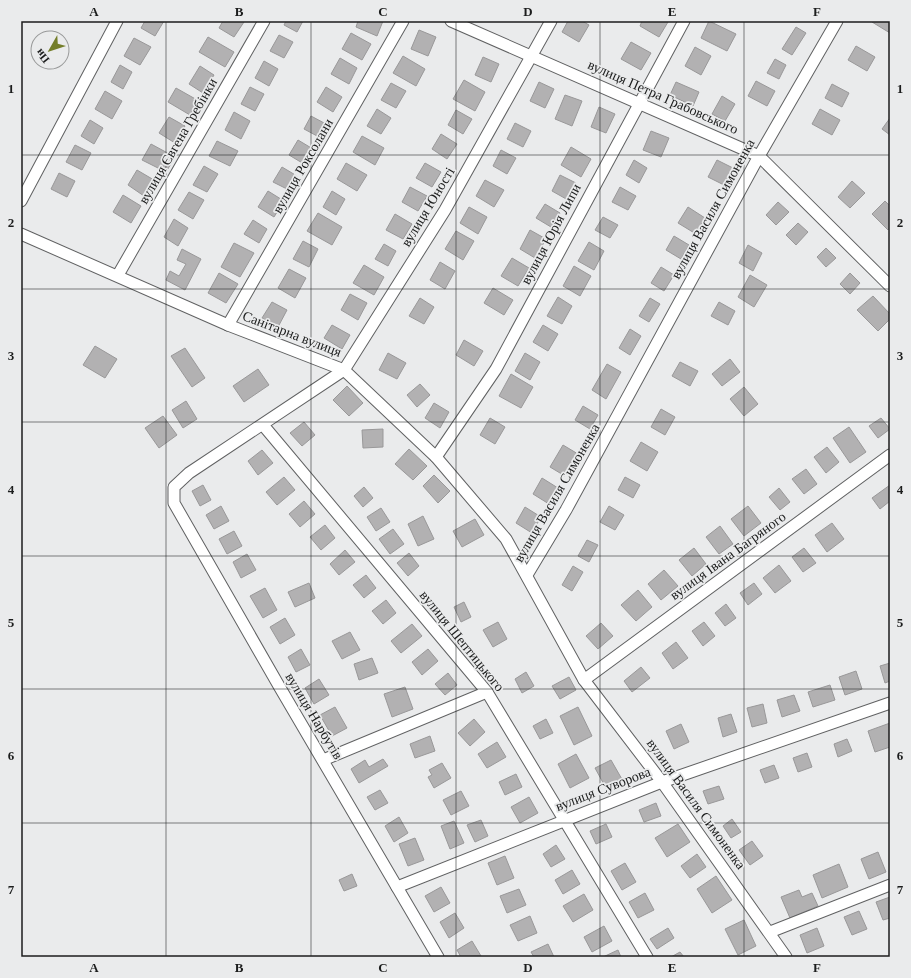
<svg xmlns="http://www.w3.org/2000/svg" width="911" height="978" font-family="'Times New Roman',serif">
<style>
.building{fill:#b2b1b2;stroke:#999899}
.lines{fill:none;stroke-linecap:round;stroke-linejoin:round}
.street-casing{stroke:#606162;stroke-width:13}
.street{stroke:#fff;stroke-width:11}
.grid{fill:none;stroke:#1c1d1d;stroke-width:1;stroke-opacity:0.55}
.labels{text-anchor:middle;dominant-baseline:central;stroke-width:3.5;stroke-linejoin:round;paint-order:stroke}
.street-label{font-size:14px;fill:#1c1d1d;stroke:#eaebec}
.neatline{fill:none;stroke:#1c1d1d;stroke-width:1.5}
.grid-label{font-size:13px;text-anchor:middle;font-weight:bold;fill:#1c1d1d}
</style>
<rect width="100%" height="100%" fill="#eaebec"/>
<g class="building">
<polygon points="145,21 164,21 155,36 141,28"/>
<polygon points="223,21 242,21 244,22 234,37 219,28"/>
<polygon points="286,21 303,21 297,32 284,25"/>
<polygon points="358,21 383,21 377,36 356,27"/>
<polygon points="568,21 582,21 589,25 579,42 562,32"/>
<polygon points="642,21 666,21 668,22 659,37 640,26"/>
<polygon points="709,21 736,34 727,51 701,38"/>
<polygon points="890,21 890,33 872,22 872,21"/>
<polygon points="796,27 806,33 792,55 782,49"/>
<polygon points="419,30 436,37 428,56 411,49"/>
<polygon points="351,33 371,44 362,60 342,49"/>
<polygon points="279,35 293,42 284,58 270,51"/>
<polygon points="208,37 234,52 225,67 199,52"/>
<polygon points="134,38 151,47 140,65 124,56"/>
<polygon points="631,42 651,53 641,70 621,59"/>
<polygon points="856,46 875,57 867,71 848,60"/>
<polygon points="695,47 711,56 701,75 685,66"/>
<polygon points="403,56 425,69 416,86 393,73"/>
<polygon points="483,57 499,64 491,82 475,75"/>
<polygon points="340,58 357,68 349,84 331,74"/>
<polygon points="775,59 786,65 779,79 767,73"/>
<polygon points="264,61 278,69 269,86 255,78"/>
<polygon points="120,65 132,72 123,89 111,82"/>
<polygon points="200,66 214,75 203,93 189,84"/>
<polygon points="464,80 485,92 475,111 453,99"/>
<polygon points="756,81 775,91 767,106 748,96"/>
<polygon points="539,82 554,89 545,108 530,101"/>
<polygon points="676,82 699,92 693,106 670,95"/>
<polygon points="391,83 406,91 396,108 381,100"/>
<polygon points="832,84 849,93 842,107 825,98"/>
<polygon points="250,87 264,94 255,111 241,104"/>
<polygon points="326,87 342,97 333,112 317,102"/>
<polygon points="176,88 199,101 190,115 168,102"/>
<polygon points="105,91 122,101 112,119 95,109"/>
<polygon points="565,95 582,101 572,126 555,119"/>
<polygon points="722,96 735,104 725,121 712,114"/>
<polygon points="599,107 615,114 606,133 591,127"/>
<polygon points="377,109 391,118 381,134 367,126"/>
<polygon points="820,109 840,120 832,135 812,124"/>
<polygon points="456,110 472,119 463,134 448,125"/>
<polygon points="234,112 250,121 241,139 225,130"/>
<polygon points="311,116 326,124 319,137 304,129"/>
<polygon points="169,117 185,126 175,143 159,133"/>
<polygon points="890,118 890,135 882,129"/>
<polygon points="90,120 103,128 94,144 81,136"/>
<polygon points="515,123 531,131 523,147 507,139"/>
<polygon points="651,131 669,138 661,157 643,150"/>
<polygon points="441,134 457,144 447,159 432,149"/>
<polygon points="362,136 384,148 375,165 353,152"/>
<polygon points="298,140 313,149 304,164 289,155"/>
<polygon points="217,141 238,151 230,166 209,156"/>
<polygon points="151,144 175,157 166,172 142,160"/>
<polygon points="75,145 91,153 82,170 66,162"/>
<polygon points="571,147 591,159 581,177 561,165"/>
<polygon points="501,150 516,158 507,174 493,166"/>
<polygon points="634,160 647,168 639,183 626,175"/>
<polygon points="717,160 735,169 726,186 708,177"/>
<polygon points="346,163 367,175 357,191 337,179"/>
<polygon points="425,163 441,172 432,187 416,178"/>
<polygon points="204,166 218,174 207,192 193,185"/>
<polygon points="282,167 297,176 289,190 273,182"/>
<polygon points="137,170 154,180 144,196 128,185"/>
<polygon points="59,173 75,181 67,197 51,189"/>
<polygon points="560,175 576,183 568,200 552,191"/>
<polygon points="485,180 504,190 494,207 476,196"/>
<polygon points="852,181 865,193 850,208 838,197"/>
<polygon points="410,187 427,196 418,211 402,202"/>
<polygon points="620,187 636,196 628,210 612,202"/>
<polygon points="268,191 284,201 274,217 258,207"/>
<polygon points="332,191 345,199 336,215 323,207"/>
<polygon points="189,192 204,200 193,219 178,210"/>
<polygon points="123,195 141,206 131,223 113,212"/>
<polygon points="885,201 890,206 890,227 888,230 872,214"/>
<polygon points="778,202 789,212 776,225 766,215"/>
<polygon points="545,204 560,213 551,227 536,218"/>
<polygon points="469,207 487,217 478,234 460,223"/>
<polygon points="688,207 705,218 696,234 678,223"/>
<polygon points="318,213 342,227 332,245 307,231"/>
<polygon points="395,214 412,224 403,239 386,230"/>
<polygon points="603,217 618,225 610,238 595,230"/>
<polygon points="174,219 188,228 178,246 164,237"/>
<polygon points="253,220 267,229 259,243 244,234"/>
<polygon points="798,223 808,232 796,245 786,235"/>
<polygon points="530,230 546,239 535,258 520,249"/>
<polygon points="456,231 474,241 463,260 445,249"/>
<polygon points="674,236 689,245 681,259 666,250"/>
<polygon points="303,241 318,249 309,267 293,259"/>
<polygon points="589,242 604,251 594,270 578,261"/>
<polygon points="234,243 254,253 240,277 221,267"/>
<polygon points="384,244 396,251 388,266 375,259"/>
<polygon points="748,245 762,253 753,271 739,263"/>
<polygon points="826,248 836,258 826,267 817,257"/>
<polygon points="182,249 201,259 185,290 166,280 170,271 179,276 186,264 177,260"/>
<polygon points="512,258 529,268 518,286 501,276"/>
<polygon points="440,262 455,271 445,289 430,280"/>
<polygon points="364,265 384,277 374,295 353,283"/>
<polygon points="574,266 591,276 580,296 563,286"/>
<polygon points="661,267 674,275 664,291 651,283"/>
<polygon points="289,269 306,278 295,298 278,288"/>
<polygon points="219,273 238,284 226,303 208,293"/>
<polygon points="850,273 860,283 850,294 840,284"/>
<polygon points="750,275 767,285 754,307 738,297"/>
<polygon points="493,288 513,300 504,315 484,303"/>
<polygon points="350,294 367,303 358,320 341,310"/>
<polygon points="873,296 890,314 890,319 878,331 857,310"/>
<polygon points="558,297 572,306 562,324 547,316"/>
<polygon points="420,298 434,307 424,324 409,316"/>
<polygon points="650,298 660,304 649,322 639,316"/>
<polygon points="272,302 287,310 278,327 262,318"/>
<polygon points="719,302 735,311 728,325 711,316"/>
<polygon points="332,325 350,335 342,349 324,338"/>
<polygon points="543,325 558,334 548,351 533,342"/>
<polygon points="630,329 641,336 630,355 619,348"/>
<polygon points="464,340 483,351 474,366 456,355"/>
<polygon points="95,346 117,359 105,378 83,365"/>
<polygon points="185,348 205,378 192,387 171,356"/>
<polygon points="388,353 406,363 397,379 379,370"/>
<polygon points="525,353 540,362 530,380 515,371"/>
<polygon points="730,359 740,372 722,386 712,374"/>
<polygon points="680,362 698,371 690,386 672,376"/>
<polygon points="607,364 621,372 606,399 592,390"/>
<polygon points="258,369 269,385 244,402 233,386"/>
<polygon points="511,374 533,387 521,408 499,396"/>
<polygon points="420,384 430,395 417,407 407,395"/>
<polygon points="347,386 363,403 349,416 333,400"/>
<polygon points="744,387 758,404 744,416 730,399"/>
<polygon points="186,401 197,419 183,428 172,410"/>
<polygon points="434,403 449,412 440,428 425,418"/>
<polygon points="583,406 598,415 590,429 575,420"/>
<polygon points="661,409 675,417 665,435 651,427"/>
<polygon points="163,416 177,435 159,448 145,428"/>
<polygon points="490,418 505,427 495,444 480,435"/>
<polygon points="881,418 890,429 878,438 869,426"/>
<polygon points="304,422 315,435 302,446 290,433"/>
<polygon points="849,427 866,452 850,463 833,438"/>
<polygon points="383,429 383,447 363,448 362,430"/>
<polygon points="641,442 658,452 647,471 630,461"/>
<polygon points="563,445 578,454 565,476 550,467"/>
<polygon points="827,447 839,462 826,473 814,457"/>
<polygon points="409,449 427,466 413,480 395,464"/>
<polygon points="262,450 273,463 258,475 248,461"/>
<polygon points="806,469 817,484 804,494 792,479"/>
<polygon points="434,475 450,491 438,503 423,486"/>
<polygon points="284,477 295,490 277,505 266,492"/>
<polygon points="625,477 640,485 633,498 618,490"/>
<polygon points="542,478 558,488 549,504 533,494"/>
<polygon points="203,485 211,500 200,506 192,491"/>
<polygon points="890,485 890,501 880,509 872,498"/>
<polygon points="364,487 373,498 363,507 354,496"/>
<polygon points="779,488 790,502 780,510 769,497"/>
<polygon points="304,501 315,514 300,527 289,514"/>
<polygon points="221,506 229,521 214,529 206,515"/>
<polygon points="609,506 624,515 615,530 600,522"/>
<polygon points="748,506 761,523 744,536 731,519"/>
<polygon points="525,507 541,517 532,533 516,523"/>
<polygon points="381,508 390,522 376,531 367,517"/>
<polygon points="423,516 434,539 418,546 408,524"/>
<polygon points="475,519 484,535 462,547 453,531"/>
<polygon points="832,523 844,539 827,552 815,535"/>
<polygon points="325,525 335,538 321,550 310,537"/>
<polygon points="720,526 733,544 719,554 706,537"/>
<polygon points="393,529 404,544 390,554 379,539"/>
<polygon points="234,531 242,546 227,554 219,539"/>
<polygon points="587,540 598,545 589,562 578,556"/>
<polygon points="694,548 706,564 692,576 679,560"/>
<polygon points="804,548 816,563 803,572 792,557"/>
<polygon points="345,550 355,562 339,575 330,564"/>
<polygon points="409,553 419,566 408,576 397,563"/>
<polygon points="247,554 256,570 241,578 233,562"/>
<polygon points="779,565 791,581 775,593 763,578"/>
<polygon points="573,566 583,572 572,591 562,585"/>
<polygon points="664,570 678,586 661,600 648,584"/>
<polygon points="366,575 376,588 364,598 353,585"/>
<polygon points="309,583 315,598 295,607 288,592"/>
<polygon points="754,583 762,594 748,605 740,593"/>
<polygon points="265,588 277,610 263,618 250,596"/>
<polygon points="638,590 652,607 636,621 621,605"/>
<polygon points="386,600 396,613 383,624 372,611"/>
<polygon points="464,602 471,617 461,622 454,607"/>
<polygon points="726,604 736,618 725,626 715,613"/>
<polygon points="285,618 295,635 280,644 270,627"/>
<polygon points="498,622 507,639 493,647 483,630"/>
<polygon points="704,622 715,636 703,646 692,631"/>
<polygon points="601,623 613,636 598,649 586,636"/>
<polygon points="412,624 422,636 401,653 391,641"/>
<polygon points="350,632 360,650 342,659 332,641"/>
<polygon points="676,642 688,658 673,669 662,653"/>
<polygon points="301,649 310,665 296,672 288,657"/>
<polygon points="428,649 438,661 422,675 412,662"/>
<polygon points="372,658 378,673 359,680 354,664"/>
<polygon points="890,663 890,681 885,683 880,666"/>
<polygon points="641,667 650,678 632,692 624,681"/>
<polygon points="856,671 862,689 845,695 839,677"/>
<polygon points="526,672 534,686 522,693 515,679"/>
<polygon points="448,673 457,685 445,695 435,684"/>
<polygon points="569,677 576,690 560,699 552,686"/>
<polygon points="319,679 329,695 314,704 305,688"/>
<polygon points="830,685 835,700 813,707 808,692"/>
<polygon points="405,687 413,709 392,717 384,694"/>
<polygon points="794,695 800,711 782,717 777,700"/>
<polygon points="763,704 767,723 752,727 747,708"/>
<polygon points="335,707 347,728 332,736 320,715"/>
<polygon points="578,707 592,736 574,745 560,716"/>
<polygon points="731,714 737,732 723,737 718,718"/>
<polygon points="474,719 485,732 470,746 458,733"/>
<polygon points="546,719 553,733 540,739 533,726"/>
<polygon points="890,723 890,747 875,752 868,731"/>
<polygon points="681,724 689,742 674,749 666,731"/>
<polygon points="430,736 435,751 415,758 410,744"/>
<polygon points="847,739 852,751 838,757 834,744"/>
<polygon points="497,742 506,757 487,768 478,754"/>
<polygon points="807,753 812,767 798,772 793,758"/>
<polygon points="576,754 589,778 570,788 558,764"/>
<polygon points="383,759 388,766 359,783 351,769 365,760 369,767"/>
<polygon points="611,760 623,781 607,790 595,768"/>
<polygon points="442,763 451,778 434,788 428,777 432,775 429,770"/>
<polygon points="774,765 779,778 765,783 760,770"/>
<polygon points="516,774 522,787 505,795 499,782"/>
<polygon points="719,786 724,799 708,804 703,791"/>
<polygon points="380,790 388,803 375,810 367,797"/>
<polygon points="461,791 469,806 451,815 443,800"/>
<polygon points="529,797 538,813 520,823 511,807"/>
<polygon points="656,803 661,816 644,822 639,810"/>
<polygon points="399,817 408,833 394,842 385,826"/>
<polygon points="732,819 741,832 731,838 723,826"/>
<polygon points="481,820 488,836 475,842 467,825"/>
<polygon points="454,821 464,843 450,849 441,826"/>
<polygon points="606,824 612,837 596,844 590,831"/>
<polygon points="678,824 690,842 667,857 655,838"/>
<polygon points="415,838 424,860 408,866 399,844"/>
<polygon points="752,841 763,856 750,865 739,850"/>
<polygon points="556,845 565,859 551,867 543,854"/>
<polygon points="878,852 886,872 869,879 861,859"/>
<polygon points="697,854 706,867 690,878 681,866"/>
<polygon points="505,856 514,878 497,885 488,863"/>
<polygon points="625,863 636,882 622,890 611,871"/>
<polygon points="839,864 848,887 822,898 813,875"/>
<polygon points="572,870 580,884 563,894 555,880"/>
<polygon points="352,874 357,886 344,891 339,880"/>
<polygon points="716,876 732,900 712,913 697,889"/>
<polygon points="441,887 450,903 434,912 425,896"/>
<polygon points="519,889 526,905 507,913 500,896"/>
<polygon points="799,890 802,897 812,893 818,906 790,918 781,897"/>
<polygon points="645,893 654,910 638,918 629,902"/>
<polygon points="584,894 593,910 573,922 563,906"/>
<polygon points="890,897 890,918 883,920 876,902"/>
<polygon points="859,911 867,929 852,935 844,917"/>
<polygon points="455,913 464,928 449,938 440,922"/>
<polygon points="530,916 537,933 518,941 510,925"/>
<polygon points="744,920 756,946 738,955 725,929"/>
<polygon points="604,926 612,941 592,952 584,937"/>
<polygon points="668,928 674,938 657,949 650,939"/>
<polygon points="817,928 824,946 807,953 800,935"/>
<polygon points="472,941 481,956 461,957 457,950"/>
<polygon points="548,944 554,957 534,957 531,952"/>
<polygon points="618,950 621,957 603,957"/>
<polygon points="680,952 684,957 671,957"/>
</g>
<g class="lines">
<g class="street-casing">
<g id="street">
<polyline points="451,21 759,156 890,286"/>
<polyline points="21,201 117,21"/>
<polyline points="21,234 228,325 344,370 436,457 506,539 584,680 662,782 786,957"/>
<polyline points="118,275 264,21"/>
<polyline points="228,325 403,21"/>
<polyline points="263,425 487,692 647,957"/>
<polyline points="436,457 496,369 684,21"/>
<polyline points="527,575 566,510 759,156 837,21"/>
<polyline points="584,680 890,455"/>
<polyline points="323,760 487,692"/>
<polyline points="397,887 662,782 890,703"/>
<polyline points="770,932 890,885"/>
<polyline points="438,957 279,686 174,503 174,487 189,473 344,370 445,210 551,21"/>
</g>
</g>
<use href="#street" class="street"/>
</g>
<path class="grid" d="M166 21V957M311 21V957M456 21V957M600 21V957M744 21V957M21 155H890M21 289H890M21 422H890M21 556H890M21 689H890M21 823H890"/>
<g class="labels">
<g class="street-label">
<text transform="translate(663 97) rotate(24)">вулиця Петра Грабовського</text>
<text transform="translate(178 141) rotate(-60)">вулиця Євгена Гребінки</text>
<text transform="translate(303 166) rotate(-60)">вулиця Роксолани</text>
<text transform="translate(428 207) rotate(-59)">вулиця Юності</text>
<text transform="translate(713 209) rotate(-61)">вулиця Василя Симоненка</text>
<text transform="translate(551 234) rotate(-62)">вулиця Юрія Липи</text>
<text transform="translate(292 334) rotate(21)">Санітарна вулиця</text>
<text transform="translate(557 493) rotate(-60)">вулиця Василя Симоненка</text>
<text transform="translate(728 556) rotate(-36)">вулиця Івана Багряного</text>
<text transform="translate(462 641) rotate(51)">вулиця Шептицького</text>
<text transform="translate(314 716) rotate(59)">вулиця Нарбутів</text>
<text transform="translate(603 789) rotate(-21)">вулиця Суворова</text>
<text transform="translate(696 804) rotate(54)">вулиця Василя Симоненка</text>
</g>
</g>
<rect width="911" height="978" fill="none" stroke="#eaebec" stroke-width="44"/>
<g transform="translate(50 50) rotate(231)"><circle r="19" fill="#eaebec" stroke="#989999"/>
<path d="M0-3L7 15L0 10L-7 15Z" fill="#747e2a"/>
<text y="-6" font-size="11" font-weight="bold" text-anchor="middle" fill="#1c1d1d">Пн</text>
</g>
<rect x="22" y="22" width="867" height="934" class="neatline"/>
<g class="grid-label">
<text x="94" y="16">A</text>
<text x="239" y="16">B</text>
<text x="383" y="16">C</text>
<text x="528" y="16">D</text>
<text x="672" y="16">E</text>
<text x="817" y="16">F</text>
<text x="11" y="93">1</text>
<text x="900" y="93">1</text>
<text x="11" y="227">2</text>
<text x="900" y="227">2</text>
<text x="11" y="360">3</text>
<text x="900" y="360">3</text>
<text x="11" y="494">4</text>
<text x="900" y="494">4</text>
<text x="11" y="627">5</text>
<text x="900" y="627">5</text>
<text x="11" y="760">6</text>
<text x="900" y="760">6</text>
<text x="11" y="894">7</text>
<text x="900" y="894">7</text>
<text x="94" y="972">A</text>
<text x="239" y="972">B</text>
<text x="383" y="972">C</text>
<text x="528" y="972">D</text>
<text x="672" y="972">E</text>
<text x="817" y="972">F</text>
</g>
</svg>
